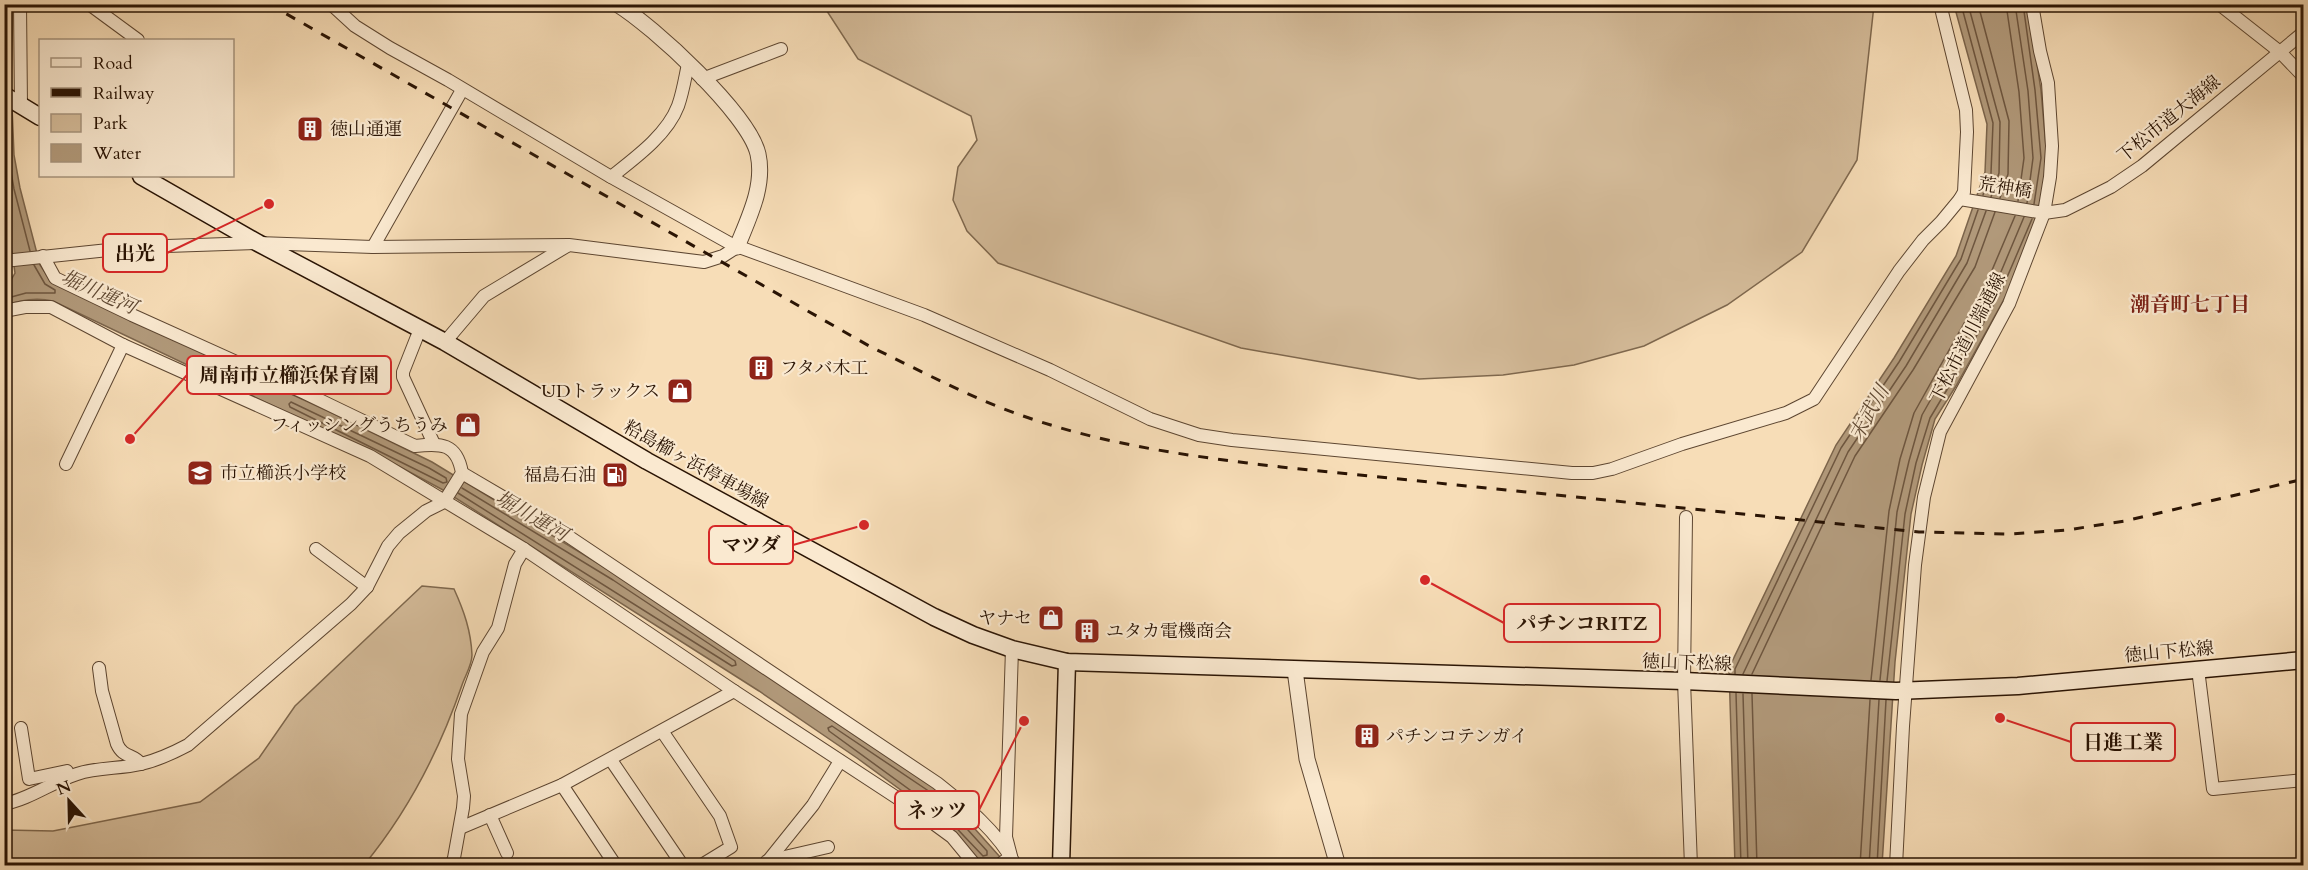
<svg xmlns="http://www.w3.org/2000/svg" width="2308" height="870" font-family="Cardo,'Noto Serif JP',serif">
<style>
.green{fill:#d4bb99;stroke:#7f684e;stroke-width:1.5}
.water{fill:#b1997a;stroke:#7b644b;stroke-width:1.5}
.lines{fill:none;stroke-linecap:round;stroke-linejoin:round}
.shore{stroke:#6e563f;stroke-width:1.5}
.minor-casing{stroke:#5d4631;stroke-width:14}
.tertiary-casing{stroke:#5d4631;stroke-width:17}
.secondary-casing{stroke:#2a1404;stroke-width:19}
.minor{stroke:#fae9d0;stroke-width:12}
.tertiary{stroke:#fae9d0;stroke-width:15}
.secondary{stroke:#fae9d0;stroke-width:16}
.rail{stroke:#2a1404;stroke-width:3;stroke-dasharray:10 10;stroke-linecap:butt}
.labels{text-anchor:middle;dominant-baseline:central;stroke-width:4.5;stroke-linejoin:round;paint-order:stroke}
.street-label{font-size:18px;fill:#2a1404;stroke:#fae9d0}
.poi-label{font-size:18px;fill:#2a1404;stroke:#fae9d0;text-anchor:start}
.water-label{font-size:20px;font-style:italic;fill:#604933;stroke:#fae9d0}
.neighbourhood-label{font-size:20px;font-weight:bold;fill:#7a1f14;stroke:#fae9d0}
.leader{fill:none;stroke:#d62828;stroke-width:2}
.callout-dot{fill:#d62828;stroke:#fae9d0;stroke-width:2}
.callout{fill:#fae9d0;stroke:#d62828;stroke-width:2}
.callout-label{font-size:20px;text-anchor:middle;font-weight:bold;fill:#2a1404}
</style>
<rect width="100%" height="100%" fill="#f7ddb7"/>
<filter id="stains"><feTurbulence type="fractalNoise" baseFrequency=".00333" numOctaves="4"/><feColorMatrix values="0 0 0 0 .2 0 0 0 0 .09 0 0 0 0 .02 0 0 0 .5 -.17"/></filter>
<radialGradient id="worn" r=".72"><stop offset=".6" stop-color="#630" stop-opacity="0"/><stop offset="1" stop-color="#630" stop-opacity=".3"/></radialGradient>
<g class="green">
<polygon points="823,5 1874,5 1857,160 1802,252 1727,305 1644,346 1574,365 1503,375 1419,379 1241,348 998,263 967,231 953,200 958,167 977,140 971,116 858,59"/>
<path d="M422 586 454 589C464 611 471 631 472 655 472 665 465 676 462 685 440 749 407 813 364 865H5V830L53 831 200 802 259 758 295 706Z"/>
</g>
<g class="water">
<path d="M13 4 11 82 14 155 20 188 40 265 50 280 101 306 332 413 432 462 617 575 943 793 1000 857 1005 865H984L939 818 857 758 759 691 443 490 391 462 53 301C36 297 22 300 5 305V282L11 280 15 273 12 252 4 228V5Z"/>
<polygon points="1954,5 2028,5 2041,90 2047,159 2038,219 2008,292 1956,386 1935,419 1922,465 1911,514 1895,662 1882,865 1735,865 1729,668 1836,445 1894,358 1956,256 1985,172 1987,124"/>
</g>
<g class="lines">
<g class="shore">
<polyline points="1961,4 1993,123 1991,173 1983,195"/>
<polyline points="1968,4 2000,122 1999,173 1991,197"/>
<polyline points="1978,4 2009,121 2008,174 2000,198"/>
<polyline points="2006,4 2019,92 2024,158 2018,201"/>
<polyline points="2015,4 2028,91 2033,158 2027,203"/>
<polyline points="2023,4 2035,90 2041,158 2034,204"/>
<polyline points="5,85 8,4"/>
<polyline points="6,108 8,155 14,189 30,251"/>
<polyline points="4,299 26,293 55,293 55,290 45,284 34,265"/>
<polygon points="291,402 429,468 446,478 447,482 443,483 290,407 289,404"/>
<polyline points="458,493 732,666 736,665 735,661 613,580 462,488"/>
<polyline points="1735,674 1735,669 1841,448 1899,362 1961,259 1978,210"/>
<polyline points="1743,674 1848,452 1906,366 1967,263 1986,211"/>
<polyline points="1752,674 1855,456 1913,370 1975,267 1995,212"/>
<polyline points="1871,680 1889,511 1900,459 1914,413 1987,282 2015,216"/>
<polyline points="1880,680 1897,512 1909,461 1922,415 1995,286 2024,217"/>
<polyline points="1887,681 1905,514 1916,463 1930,418 1951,383 2002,289 2032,219"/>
<polyline points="1736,693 1741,866"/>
<polyline points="1743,694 1748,866"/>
<polyline points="1752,694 1757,866"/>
<polygon points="832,726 939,798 987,851 987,855 983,856 943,814 829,731 828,728"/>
<polyline points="1860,866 1870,700"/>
<polyline points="1869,866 1879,700"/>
<polyline points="1877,866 1886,700"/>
</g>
<g class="minor-casing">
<g id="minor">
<polyline points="20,4 21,106"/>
<polyline points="89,4 138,40"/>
<polyline points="331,4 355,26 390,48 448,80 611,177 731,244 924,315 1050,370 1150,419 1199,435 1232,440 1572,473 1593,473 1612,469 1682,444 1786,413 1814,399 1899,271 1923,240 1941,222 1960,199 1964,192 1967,132 1966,110 1940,4"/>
<polyline points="2219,4 2280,52 2304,77"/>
<polyline points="702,79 781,49"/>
<path d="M611 177C635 158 667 135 678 106 683 92 685 78 688 64"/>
<polyline points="1960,199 2044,213 2065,210 2111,187 2142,166 2304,32"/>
<polyline points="373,247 462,90"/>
<polyline points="4,261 137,247 258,243 373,247 569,245 704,262 723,256 737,247"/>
<polyline points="4,311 25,307 51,307 123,345 370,456 524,549 734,691 911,807 952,837 976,866"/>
<polyline points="420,329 403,372 403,377 434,444"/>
<polyline points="445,342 484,296 567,246"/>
<polyline points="66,464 123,345"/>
<path d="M462 473 556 528 937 783C966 806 998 832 1016 866"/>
<polyline points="1686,517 1684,681 1691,866"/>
<polyline points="316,549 367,587"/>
<path d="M99 668 102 691 117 744C123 758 134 754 141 764"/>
<polyline points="2198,669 2213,789 2304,780"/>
<polyline points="21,728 29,779 67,771"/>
<polyline points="662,731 720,816 731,847 700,866"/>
<polyline points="611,760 683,866"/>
<polyline points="562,785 616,866"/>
<path d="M4 804C30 799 52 782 77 774 98 767 120 769 141 764 158 760 173 753 188 745L351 604 367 587 388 546 399 533 426 511 444 502 462 473C457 443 441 443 415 446L305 393 132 315 55 278 43 256"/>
<polyline points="490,815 507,853"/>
<polyline points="460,828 562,785 734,691"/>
<polyline points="767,861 828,847"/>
<polyline points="451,866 454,858 463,808 464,796 458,759 461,714 483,652 498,628 515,564 524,549"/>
<polyline points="764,866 813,805 840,761"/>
<polyline points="998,866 1011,856 1006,837 1012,649"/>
<polyline points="1896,866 1903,726 1915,565 1924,497 1940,432 2009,304 2044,213 2050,177 2052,146 2048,83 2040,51 2032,4"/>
</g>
</g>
<g class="tertiary-casing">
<g id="tertiary">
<path d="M617 4C653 26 749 114 758 154 765 186 749 217 737 247"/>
<polyline points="1295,670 1307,759 1338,866"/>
</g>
</g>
<g class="secondary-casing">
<g id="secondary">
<polyline points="4,95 40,117"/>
<polyline points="141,176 258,243 445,342 647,461 934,617 973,635 1012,649 1067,662 1684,681 1896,691 2018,686 2304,660"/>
<polyline points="1061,866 1067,662"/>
</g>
</g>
<use href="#minor" class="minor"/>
<use href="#tertiary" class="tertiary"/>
<use href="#secondary" class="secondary"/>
<path class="rail" d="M269 4 871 347C923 372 975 400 1029 418 1111 446 1196 457 1281 467L1919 532 2009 534 2067 530 2125 521 2304 479"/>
</g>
<defs>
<g id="building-square" transform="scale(1.35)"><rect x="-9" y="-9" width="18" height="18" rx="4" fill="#8f2418" stroke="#fae9d0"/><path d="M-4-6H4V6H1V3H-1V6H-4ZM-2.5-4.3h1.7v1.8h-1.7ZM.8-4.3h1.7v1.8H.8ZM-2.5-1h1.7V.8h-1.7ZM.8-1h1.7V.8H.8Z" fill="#fff"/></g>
<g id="shop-square" transform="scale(1.35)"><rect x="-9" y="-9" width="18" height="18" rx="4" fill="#8f2418" stroke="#fae9d0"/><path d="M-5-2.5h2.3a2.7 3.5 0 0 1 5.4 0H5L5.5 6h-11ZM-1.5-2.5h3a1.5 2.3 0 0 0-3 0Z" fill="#fff"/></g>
<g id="school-square" transform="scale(1.35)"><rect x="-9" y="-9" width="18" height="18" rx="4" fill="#8f2418" stroke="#fae9d0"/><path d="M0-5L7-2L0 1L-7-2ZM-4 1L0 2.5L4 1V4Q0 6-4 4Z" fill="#fff"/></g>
<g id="fuel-square" transform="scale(1.35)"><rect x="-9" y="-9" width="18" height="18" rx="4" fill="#8f2418" stroke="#fae9d0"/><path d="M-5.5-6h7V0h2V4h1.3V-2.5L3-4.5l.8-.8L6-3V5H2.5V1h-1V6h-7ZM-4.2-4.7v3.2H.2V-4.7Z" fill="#fff"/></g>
</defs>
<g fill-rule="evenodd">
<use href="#building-square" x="310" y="129"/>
<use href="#building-square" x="761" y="368"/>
<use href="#shop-square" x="680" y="391"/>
<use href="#shop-square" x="468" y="425"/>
<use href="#school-square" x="200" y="473"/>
<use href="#fuel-square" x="615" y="475"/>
<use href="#shop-square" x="1051" y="618"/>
<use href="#building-square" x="1087" y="631"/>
<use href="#building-square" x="1367" y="736"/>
</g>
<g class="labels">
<g class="street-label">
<text transform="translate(2169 119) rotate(-39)">下松市道大海線</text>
<text transform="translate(2005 188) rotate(9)">荒神橋</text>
<text transform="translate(1968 338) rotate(-63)">下松市道川端通線</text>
<text transform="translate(696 465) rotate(29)">粭島櫛ヶ浜停車場線</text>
<text transform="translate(2169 652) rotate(-5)">徳山下松線</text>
<text transform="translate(1687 663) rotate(2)">徳山下松線</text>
</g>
<g class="poi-label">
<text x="330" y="129">徳山通運</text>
<text x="780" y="368">フタバ木工</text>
<text x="660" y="391" text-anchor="end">UDトラックス</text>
<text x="448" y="425" text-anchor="end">フィッシングうちうみ</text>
<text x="220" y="473">市立櫛浜小学校</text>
<text x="596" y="475" text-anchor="end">福島石油</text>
<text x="1032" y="618" text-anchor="end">ヤナセ</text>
<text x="1106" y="631">ユタカ電機商会</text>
<text x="1386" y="736">パチンコテンガイ</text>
</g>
<g class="water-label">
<text transform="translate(99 292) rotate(24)">堀川運河</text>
<text transform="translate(1869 413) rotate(-61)">末武川</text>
<text transform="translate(532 516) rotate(30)">堀川運河</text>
</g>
<g class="neighbourhood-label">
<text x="2190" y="304">潮音町七丁目</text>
</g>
</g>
<path class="leader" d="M269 204L167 253M130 439L187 375M864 525L793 545M1425 580L1504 623M2000 718L2071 742M1024 721L979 810"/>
<g class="callout-dot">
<circle cx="269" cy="204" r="6"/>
<circle cx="130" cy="439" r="6"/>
<circle cx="864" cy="525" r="6"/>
<circle cx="1425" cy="580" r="6"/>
<circle cx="2000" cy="718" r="6"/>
<circle cx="1024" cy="721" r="6"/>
</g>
<g class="callout">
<rect x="103" y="234" width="64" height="38" rx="6"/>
<rect x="187" y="356" width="204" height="38" rx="6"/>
<rect x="709" y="526" width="84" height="38" rx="6"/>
<rect x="1504" y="604" width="156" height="38" rx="6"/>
<rect x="2071" y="723" width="104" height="38" rx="6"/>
<rect x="895" y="791" width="84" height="38" rx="6"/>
</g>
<g class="callout-label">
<text x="135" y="260">出光</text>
<text x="289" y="382">周南市立櫛浜保育園</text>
<text x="751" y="552">マツダ</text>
<text x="1582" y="630">パチンコRITZ</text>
<text x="2123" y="749">日進工業</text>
<text x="937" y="817">ネッツ</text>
</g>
<rect width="2308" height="870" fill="none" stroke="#f7ddb7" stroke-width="24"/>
<rect x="6" y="6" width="2296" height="858" fill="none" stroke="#2a1404" stroke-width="3"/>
<rect x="12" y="12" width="2284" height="846" fill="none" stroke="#2a1404" stroke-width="1.5"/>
<rect x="39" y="39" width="195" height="138" fill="#fae9d0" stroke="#a7947e" stroke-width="1.5"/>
<rect x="51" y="58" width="30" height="9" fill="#fae9d0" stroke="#a7947e" stroke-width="1.5"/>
<text x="93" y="69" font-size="18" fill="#2a1404">Road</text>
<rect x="51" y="88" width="30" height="9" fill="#2a1404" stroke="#a7947e" stroke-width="1.5"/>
<text x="93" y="99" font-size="18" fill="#2a1404">Railway</text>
<rect x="51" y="114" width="30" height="18" fill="#d4bb99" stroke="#a7947e" stroke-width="1.5"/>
<text x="93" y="129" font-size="18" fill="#2a1404">Park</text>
<rect x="51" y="144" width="30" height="18" fill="#b1997a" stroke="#a7947e" stroke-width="1.5"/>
<text x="93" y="159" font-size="18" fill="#2a1404">Water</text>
<g transform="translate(69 801) rotate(338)" stroke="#fae9d0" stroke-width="4.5" paint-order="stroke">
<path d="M0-4.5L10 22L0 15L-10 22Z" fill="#2a1404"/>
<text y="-9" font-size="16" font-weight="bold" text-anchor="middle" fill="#2a1404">N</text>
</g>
<rect width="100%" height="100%" filter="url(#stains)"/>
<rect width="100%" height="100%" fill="url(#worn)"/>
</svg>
